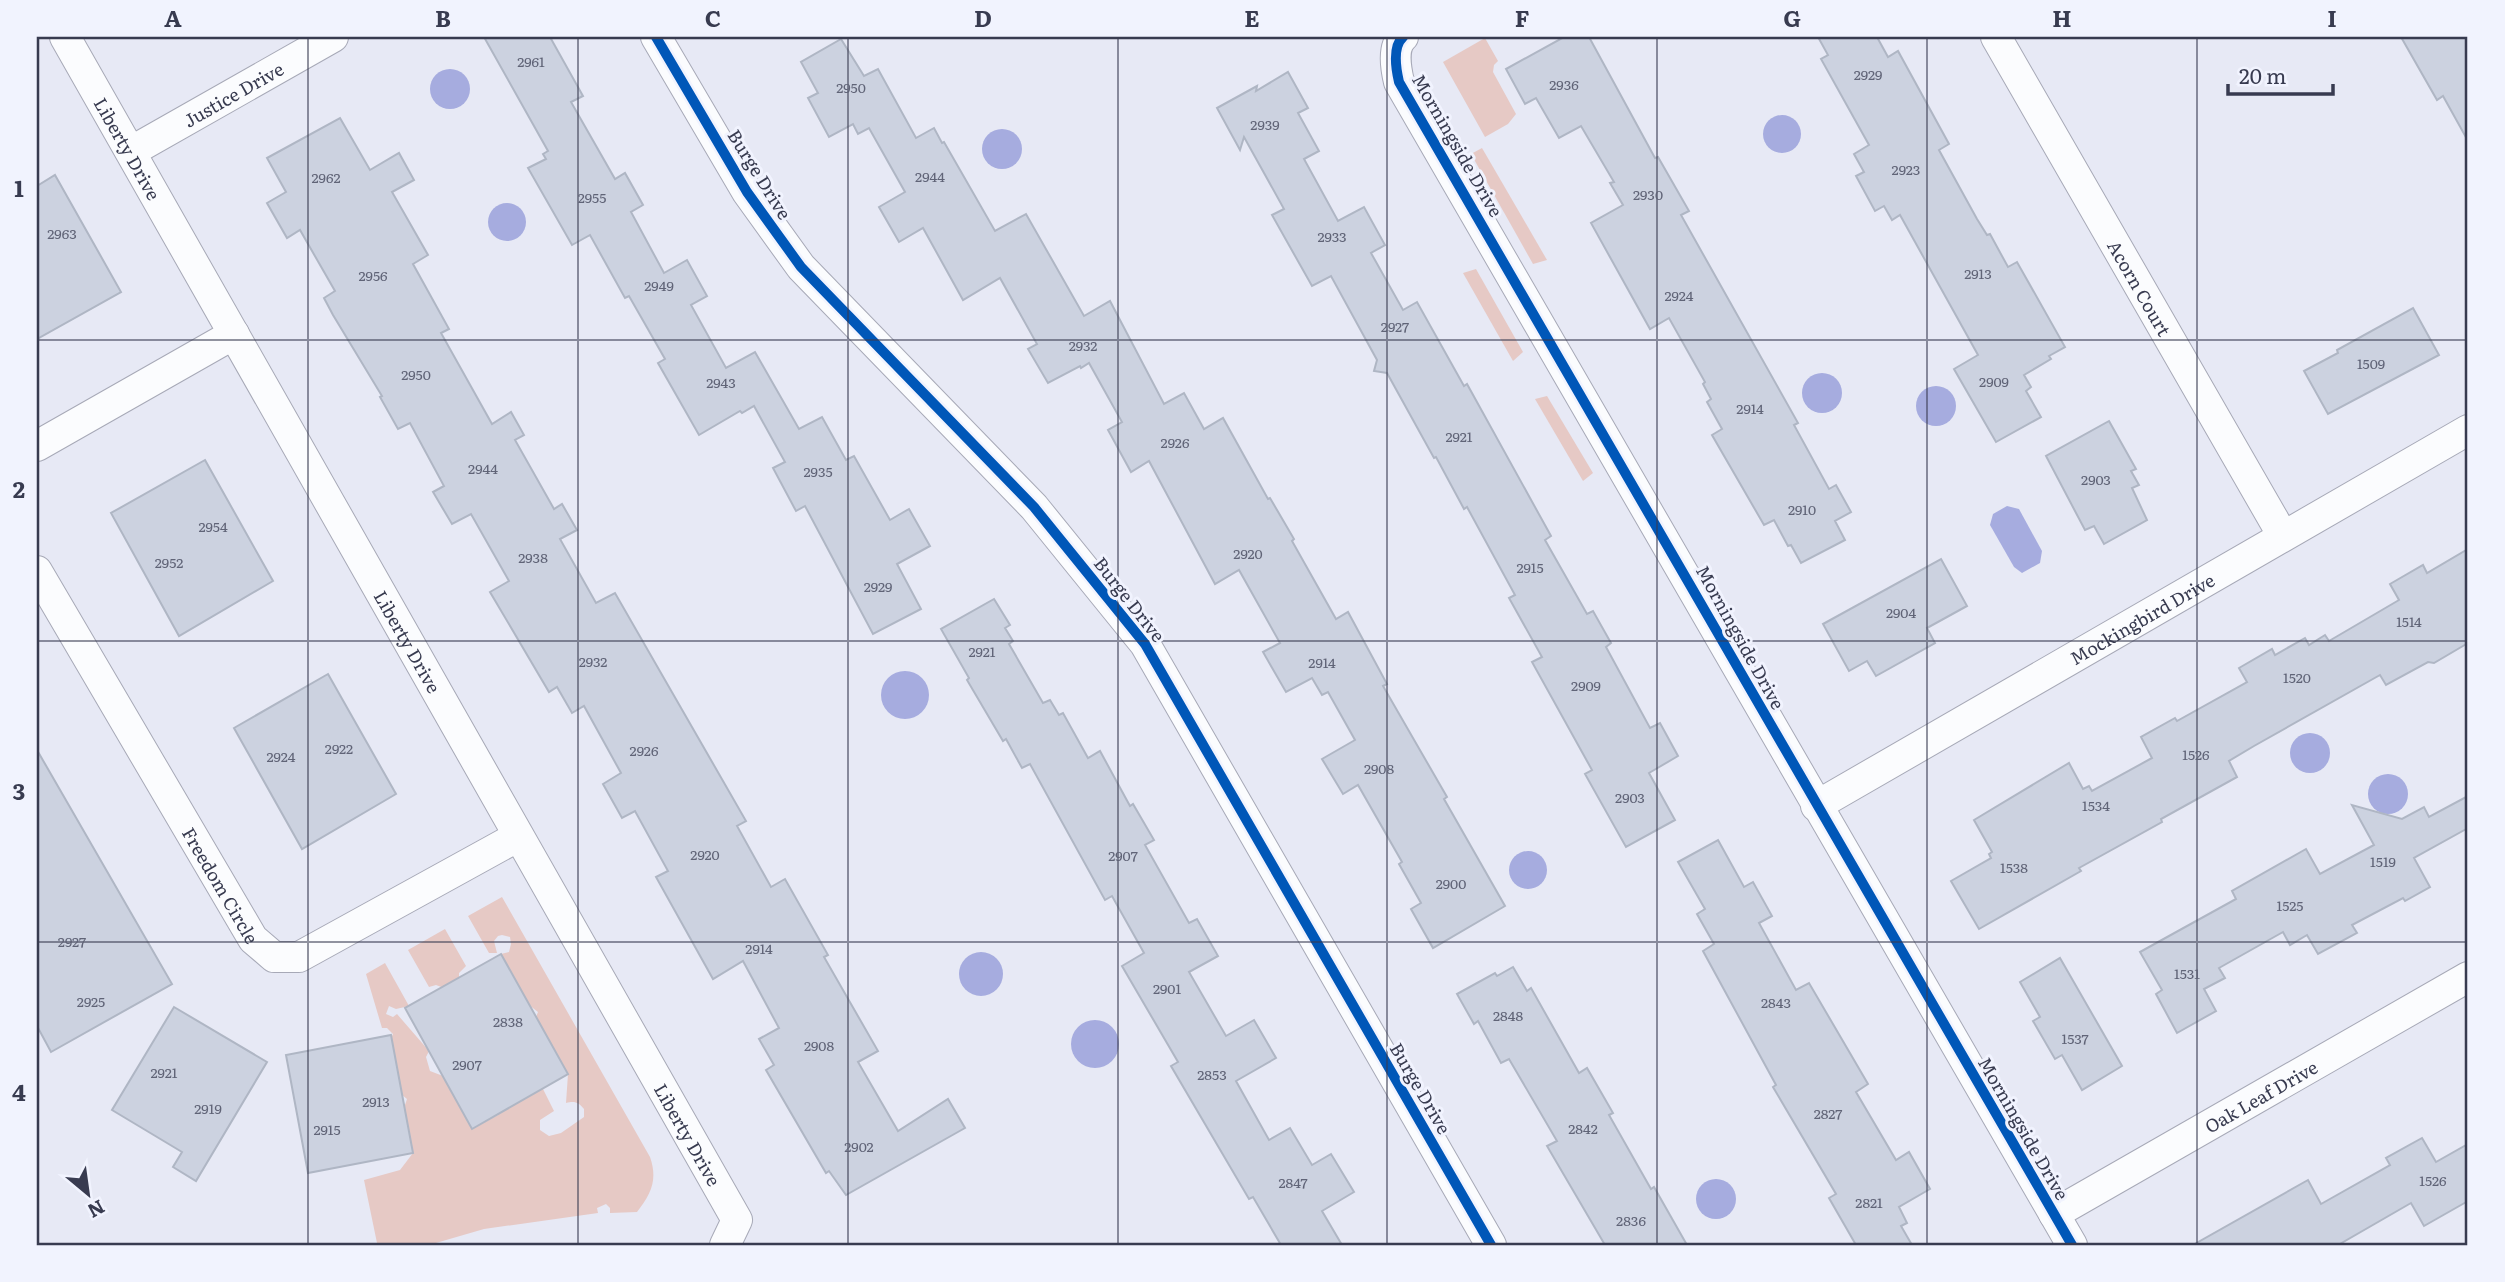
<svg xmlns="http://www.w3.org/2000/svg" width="2505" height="1282" font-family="Literata,serif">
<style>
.green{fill:#e6c9c5}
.water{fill:#a6acdf}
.building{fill:#ccd2e0;stroke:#afb6c4;stroke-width:2}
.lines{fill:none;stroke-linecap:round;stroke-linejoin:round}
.street-casing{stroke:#a7a9b7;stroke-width:32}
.street{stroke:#fbfcfe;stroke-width:30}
.cycleway-casing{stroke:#f1f3fe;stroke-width:15}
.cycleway{stroke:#0057b8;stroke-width:10}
.grid{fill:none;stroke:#383b50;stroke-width:2;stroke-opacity:0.55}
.labels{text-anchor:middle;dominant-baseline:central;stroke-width:6;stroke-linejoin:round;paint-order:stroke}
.number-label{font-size:14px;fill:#606477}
.street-label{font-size:18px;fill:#383b50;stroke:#f1f3fe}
.neatline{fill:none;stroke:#383b50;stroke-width:2.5}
.grid-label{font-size:23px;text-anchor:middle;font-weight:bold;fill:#383b50}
</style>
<rect width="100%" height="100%" fill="#e7e9f5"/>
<g class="green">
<polygon points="1485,38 1498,61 1494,65 1493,72 1516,114 1508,124 1485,137 1443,62"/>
<polygon points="1482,148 1547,260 1533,264 1471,154"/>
<polygon points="1476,269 1523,352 1513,361 1463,273"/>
<polygon points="1547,396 1593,473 1583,481 1535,399"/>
<path d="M502 897 650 1157C658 1180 651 1194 637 1212L610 1213V1208L606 1204 597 1208 598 1213 484 1229 429 1245H373L377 1243 364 1180 400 1170 413 1153 404 1108 407 1099 401 1094 391 1038 393 1034 387 1028H382L366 974 385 963 409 1006 396 1009 389 1006 386 1014 393 1017 397 1014 429 1051 426 1057 430 1071 443 1076 472 1129 498 1115 497 1112 542 1087 554 1111 540 1120V1130L549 1136 561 1133 584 1117V1109C578 1102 575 1101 566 1103L568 1074 536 1017 538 1012 529 1005 501 954 509 952 511 944 510 937 502 935 498 936 494 941 497 953H489L468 916Z"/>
<polygon points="445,929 466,966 459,973 459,978 444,988 436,985 429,987 408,950"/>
</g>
<g class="water">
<circle cx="450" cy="89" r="20"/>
<circle cx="1782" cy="134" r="19"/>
<circle cx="1002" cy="149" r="20"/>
<circle cx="507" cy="222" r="19"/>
<circle cx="1822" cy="393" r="20"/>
<circle cx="1936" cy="406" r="20"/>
<polygon points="2007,506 2019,509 2042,551 2040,563 2022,573 2014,567 1990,525 1993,514"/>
<circle cx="905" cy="695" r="24"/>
<circle cx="2310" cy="753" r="20"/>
<circle cx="2388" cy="794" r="20"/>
<circle cx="1528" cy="870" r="19"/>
<circle cx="981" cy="974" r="22"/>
<circle cx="1095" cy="1044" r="24"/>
<circle cx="1716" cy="1199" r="20"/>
</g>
<g class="building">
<polygon points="484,37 550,37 583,96 571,102 615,179 625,173 643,205 631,212 664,273 687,260 707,296 691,305 726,368 755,352 799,429 822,417 846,460 854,456 890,520 909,509 930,546 897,564 921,609 873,634 805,506 796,511 773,468 785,462 754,406 742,413 740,411 699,435 658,363 665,359 629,296 625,298 590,235 572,245 528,168 546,159 543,154 548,151"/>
<polygon points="1564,37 1589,37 1655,158 1658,157 1689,211 1681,215 1798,423 1794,425 1829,489 1836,485 1851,512 1835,521 1845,540 1801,563 1791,545 1788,546 1774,520 1764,525 1712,435 1722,429 1707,402 1711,399 1703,384 1705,382 1669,318 1650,329 1591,223 1623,205 1610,183 1614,182 1581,126 1559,138 1536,98 1525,104 1506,69"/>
<polygon points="1818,37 1877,37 1888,57 1898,51 1949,144 1939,150 1977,219 1987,235 1990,234 2008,267 2017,262 2065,347 2049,356 2051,359 2024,375 2031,387 2026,391 2041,417 1996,442 1954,369 1978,355 1900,215 1892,220 1884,206 1875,211 1856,176 1864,172 1854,154 1869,145 1821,59 1828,55"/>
<polygon points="2401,37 2468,37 2468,141 2443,96 2437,100"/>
<polygon points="841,39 864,76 878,69 916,138 934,128 942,143 944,142 995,231 1026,214 1084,316 1110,301 1164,404 1184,393 1204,429 1223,418 1268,499 1270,498 1294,539 1292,541 1336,619 1348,612 1387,684 1383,686 1447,797 1444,799 1505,906 1433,948 1411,909 1421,903 1399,864 1402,862 1358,785 1343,794 1322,759 1355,740 1328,692 1322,695 1312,678 1286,692 1263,652 1280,643 1239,570 1215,584 1149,461 1131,472 1108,430 1122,422 1089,363 1081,368 1080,366 1048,383 1028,349 1037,344 1000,278 963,300 923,228 899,242 879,207 905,192 869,128 858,134 853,124 829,137 808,98 818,93 801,62"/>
<polygon points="1288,72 1308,108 1298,113 1319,151 1304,159 1338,221 1364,207 1385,245 1371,253 1403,310 1417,302 1464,386 1467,384 1551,536 1545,540 1587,614 1593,611 1611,643 1606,647 1650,728 1660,723 1678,756 1649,773 1675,820 1626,847 1585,774 1592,770 1532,662 1542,657 1509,598 1515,595 1467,507 1464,509 1436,457 1434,458 1387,373 1374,371 1377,360 1331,276 1312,286 1272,215 1284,209 1244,137 1240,150 1217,108 1257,86 1256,91"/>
<polygon points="340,118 370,170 399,153 414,180 392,192 428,255 413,264 449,329 441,333 492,424 511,412 524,435 515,440 554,509 562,504 577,530 560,539 596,603 615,593 746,821 737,826 771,887 785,879 828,955 824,957 878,1051 858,1062 898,1131 948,1099 965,1128 846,1195 829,1171 826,1173 766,1070 774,1065 759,1039 779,1028 743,961 713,979 656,877 668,871 635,811 622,818 603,784 621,773 584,706 572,713 557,687 549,692 490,592 509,581 471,514 452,524 433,492 444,486 410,423 398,429 380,397 382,396 333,315 324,298 335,291 300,230 287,238 267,203 286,192 267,158"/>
<polygon points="55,175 121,292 37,339 37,186"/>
<polygon points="2413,308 2439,355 2328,414 2304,371 2338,353 2337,350"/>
<polygon points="2109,421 2136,469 2131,471 2139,485 2132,488 2147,520 2104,544 2094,526 2085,530 2046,456"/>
<polygon points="205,460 273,581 179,636 111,513"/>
<polygon points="2468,549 2468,643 2434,663 2428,662 2386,685 2380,675 2254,746 2229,761 2237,777 2161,819 2162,822 2079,868 2081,871 1979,929 1951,881 1991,858 1989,854 1992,852 1974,820 2069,763 2083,789 2089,786 2092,791 2152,758 2141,737 2175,718 2177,721 2247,682 2239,668 2272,649 2275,655 2305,638 2309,645 2325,635 2329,641 2399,600 2390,584 2423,565 2427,573"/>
<polygon points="1941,559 1967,606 1927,628 1935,643 1876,676 1867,661 1849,671 1823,624"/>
<polygon points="994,599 1010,625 1005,628 1013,641 1009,644 1043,703 1050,700 1059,715 1063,713 1088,758 1100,751 1130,806 1133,804 1154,840 1145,845 1189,923 1197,919 1218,956 1189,972 1226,1036 1254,1020 1276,1058 1236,1081 1269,1140 1290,1128 1312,1165 1331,1154 1354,1192 1322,1211 1342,1245 1281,1245 1253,1197 1249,1199 1171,1066 1178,1062 1122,966 1144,953 1112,896 1105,900 1030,764 1022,768 1006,739 1003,741 967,680 969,678 941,629"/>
<polygon points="328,674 396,794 302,849 234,728"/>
<polygon points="37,750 172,984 51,1052 37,1026"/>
<polygon points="2468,796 2468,828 2414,858 2430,887 2405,901 2403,898 2352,925 2357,933 2318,954 2307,935 2290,945 2283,932 2219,968 2225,978 2204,989 2216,1011 2177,1033 2156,994 2162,990 2140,952 2236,899 2232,891 2306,849 2320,874 2374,845 2352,805 2402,819 2424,807 2429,817"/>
<polygon points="1718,840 1744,887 1753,882 1772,916 1759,923 1796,990 1809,983 1868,1084 1856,1092 1896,1160 1909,1152 1930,1189 1899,1207 1907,1223 1901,1226 1912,1245 1856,1245 1829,1198 1836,1194 1773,1087 1776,1085 1703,951 1714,944 1697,914 1705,909 1678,862"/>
<polygon points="501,954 568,1074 472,1129 405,1008"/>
<polygon points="2060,958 2122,1066 2082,1090 2062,1055 2055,1059 2033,1021 2040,1017 2020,982"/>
<polygon points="1513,967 1527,991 1531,988 1579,1073 1587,1068 1613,1113 1609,1115 1651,1189 1654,1187 1687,1245 1605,1245 1547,1146 1557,1141 1509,1059 1501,1063 1478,1021 1474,1024 1457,994 1495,973 1497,976"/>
<polygon points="174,1007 267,1062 196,1181 173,1167 182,1152 112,1110"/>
<polygon points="391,1035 413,1153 308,1173 286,1055"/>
<polygon points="2422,1138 2436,1162 2468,1144 2468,1201 2424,1226 2411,1203 2338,1245 2193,1245 2308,1180 2321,1204 2390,1165 2386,1158"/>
</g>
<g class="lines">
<g class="street-casing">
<g id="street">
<path id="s1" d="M65 37 737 1220 725 1245"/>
<polyline points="656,37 747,192 801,267 1034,507 1145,644 1491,1245"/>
<path d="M1403 37C1392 47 1396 69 1399 82L2072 1245"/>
<path id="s2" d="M1996 37 2283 536"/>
<path id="s3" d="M132 151 333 37"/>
<polyline points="37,446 234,334"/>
<path id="s4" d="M37 571 253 939 274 957H299L517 837"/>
<path id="s5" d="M1816 806 2468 430"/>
<path id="s6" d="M2054 1214 2468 977"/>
</g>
</g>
<use href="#street" class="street"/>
<g class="cycleway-casing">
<g id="cycleway">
<polyline points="656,37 747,192 801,267 1034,507 1145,644 1491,1245"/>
<path d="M1403 37C1392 47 1396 69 1399 82L2072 1245"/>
</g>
</g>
<use href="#cycleway" class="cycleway"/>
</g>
<path class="grid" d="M308 37V1245M578 37V1245M848 37V1245M1118 37V1245M1387 37V1245M1657 37V1245M1927 37V1245M2197 37V1245M37 340H2468M37 641H2468M37 942H2468"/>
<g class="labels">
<g class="number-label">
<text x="531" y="61">2961</text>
<text x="1868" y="74">2929</text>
<text x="1564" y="84">2936</text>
<text x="851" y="87">2950</text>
<text x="1265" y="124">2939</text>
<text x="1906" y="169">2923</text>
<text x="930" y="176">2944</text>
<text x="326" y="177">2962</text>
<text x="1648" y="194">2930</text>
<text x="592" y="197">2955</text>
<text x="62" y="233">2963</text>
<text x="1332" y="236">2933</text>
<text x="1978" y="273">2913</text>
<text x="373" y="275">2956</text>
<text x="659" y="285">2949</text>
<text x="1679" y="295">2924</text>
<text x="1395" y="326">2927</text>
<text x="1083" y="345">2932</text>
<text x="2371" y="363">1509</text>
<text x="416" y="374">2950</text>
<text x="1994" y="381">2909</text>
<text x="721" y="382">2943</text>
<text x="1750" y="408">2914</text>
<text x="1459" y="436">2921</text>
<text x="1175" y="442">2926</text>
<text x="483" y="468">2944</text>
<text x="818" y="471">2935</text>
<text x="2096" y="479">2903</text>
<text x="1802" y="509">2910</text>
<text x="213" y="526">2954</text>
<text x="1248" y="553">2920</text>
<text x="533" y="557">2938</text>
<text x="169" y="562">2952</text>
<text x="1530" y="567">2915</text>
<text x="878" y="586">2929</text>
<text x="1901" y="612">2904</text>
<text x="2409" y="621">1514</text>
<text x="982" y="651">2921</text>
<text x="593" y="661">2932</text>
<text x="1322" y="662">2914</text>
<text x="2297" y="677">1520</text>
<text x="1586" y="685">2909</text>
<text x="339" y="748">2922</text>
<text x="644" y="750">2926</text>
<text x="2196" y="754">1526</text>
<text x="281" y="756">2924</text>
<text x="1379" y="768">2908</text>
<text x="1630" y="797">2903</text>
<text x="2096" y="805">1534</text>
<text x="705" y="854">2920</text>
<text x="1123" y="855">2907</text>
<text x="2383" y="861">1519</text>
<text x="2014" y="867">1538</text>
<text x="1451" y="883">2900</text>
<text x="2290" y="905">1525</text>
<text x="72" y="941">2927</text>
<text x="759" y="948">2914</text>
<text x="2187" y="973">1531</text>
<text x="1167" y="988">2901</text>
<text x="91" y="1001">2925</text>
<text x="1776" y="1002">2843</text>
<text x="1508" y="1015">2848</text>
<text x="508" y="1021">2838</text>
<text x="2075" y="1038">1537</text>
<text x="819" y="1045">2908</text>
<text x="467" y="1064">2907</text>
<text x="164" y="1072">2921</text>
<text x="1212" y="1074">2853</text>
<text x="376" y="1101">2913</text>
<text x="208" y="1108">2919</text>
<text x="1828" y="1113">2827</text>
<text x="1583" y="1128">2842</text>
<text x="327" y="1129">2915</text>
<text x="859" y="1146">2902</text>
<text x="2433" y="1180">1526</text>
<text x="1293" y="1182">2847</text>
<text x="1869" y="1202">2821</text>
<text x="1631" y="1220">2836</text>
</g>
<g class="street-label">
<text stroke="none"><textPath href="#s3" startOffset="116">Justice Drive</textPath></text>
<text transform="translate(1458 145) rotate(60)">Morningside Drive</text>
<text stroke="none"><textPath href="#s1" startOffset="128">Liberty Drive</textPath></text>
<text transform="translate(760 174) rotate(58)">Burge Drive</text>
<text stroke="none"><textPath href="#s2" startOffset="289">Acorn Court</textPath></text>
<text transform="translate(1130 599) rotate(52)">Burge Drive</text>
<text stroke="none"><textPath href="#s5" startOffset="376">Mockingbird Drive</textPath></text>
<text transform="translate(1741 637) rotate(61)">Morningside Drive</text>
<text stroke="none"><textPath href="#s1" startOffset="695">Liberty Drive</textPath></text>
<text stroke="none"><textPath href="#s4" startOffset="364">Freedom Circle</textPath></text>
<text transform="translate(1421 1088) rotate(60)">Burge Drive</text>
<text stroke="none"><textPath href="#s6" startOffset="238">Oak Leaf Drive</textPath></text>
<text transform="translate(2024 1128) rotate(60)">Morningside Drive</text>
<text stroke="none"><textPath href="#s1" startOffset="1262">Liberty Drive</textPath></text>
</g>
</g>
<rect width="2505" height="1282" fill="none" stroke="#f1f3fe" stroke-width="77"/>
<g transform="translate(88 1194) rotate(151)" stroke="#f1f3fe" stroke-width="5" paint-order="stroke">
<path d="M0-5L12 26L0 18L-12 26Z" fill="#383b50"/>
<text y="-10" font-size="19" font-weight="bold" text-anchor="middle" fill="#383b50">N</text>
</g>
<path d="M2228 84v10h105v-10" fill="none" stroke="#383b50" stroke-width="3.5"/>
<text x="2239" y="84" font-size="21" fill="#383b50" stroke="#f1f3fe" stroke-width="5" paint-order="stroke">20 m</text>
<rect x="38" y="38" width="2428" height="1206" class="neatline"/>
<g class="grid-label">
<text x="173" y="27">A</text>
<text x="443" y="27">B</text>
<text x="713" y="27">C</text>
<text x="983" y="27">D</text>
<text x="1252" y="27">E</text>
<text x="1522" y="27">F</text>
<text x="1792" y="27">G</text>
<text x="2062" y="27">H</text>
<text x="2332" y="27">I</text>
<text x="19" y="197">1</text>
<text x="19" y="498">2</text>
<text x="19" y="800">3</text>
<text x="19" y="1101">4</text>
</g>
</svg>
